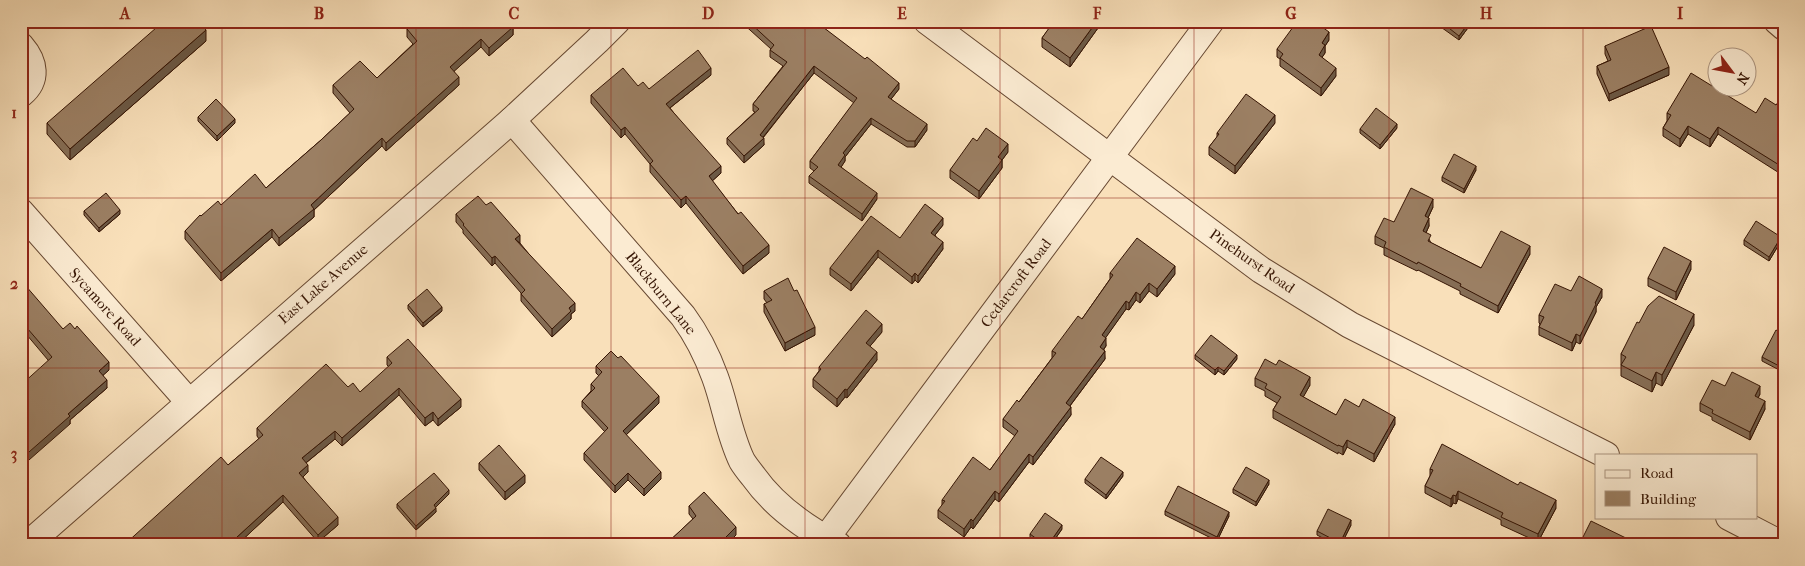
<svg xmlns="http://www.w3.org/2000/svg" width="1805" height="566" font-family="'IM FELL French Canon',serif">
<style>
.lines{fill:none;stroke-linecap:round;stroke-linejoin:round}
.minor-casing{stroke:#674832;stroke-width:28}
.minor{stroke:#fbebd2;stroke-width:26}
.wall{fill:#856d55;stroke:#361504}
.shaded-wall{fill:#6c5945;stroke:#361504}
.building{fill:#9b7f63;stroke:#361504}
.grid{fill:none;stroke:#8f2418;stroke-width:1;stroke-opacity:0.55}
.labels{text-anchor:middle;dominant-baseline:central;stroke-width:4;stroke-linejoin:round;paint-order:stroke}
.street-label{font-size:15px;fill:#361504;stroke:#fbebd2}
.neatline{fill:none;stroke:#8f2418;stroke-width:2}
.grid-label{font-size:16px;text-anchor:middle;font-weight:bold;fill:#8f2418}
</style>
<rect width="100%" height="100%" fill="#f9e0ba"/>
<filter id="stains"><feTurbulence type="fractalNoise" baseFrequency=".004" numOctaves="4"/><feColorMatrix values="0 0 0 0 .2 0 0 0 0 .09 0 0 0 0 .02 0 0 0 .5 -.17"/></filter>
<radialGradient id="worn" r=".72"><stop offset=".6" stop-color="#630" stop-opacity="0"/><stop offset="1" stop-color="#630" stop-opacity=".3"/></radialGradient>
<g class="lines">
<g class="minor-casing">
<g id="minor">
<polyline points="927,21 1261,270 1350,325 1606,455"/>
<polyline points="1777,21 1784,27"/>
<path d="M21 46C35 62 38 80 21 94"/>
<path d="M512 120 683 316C697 335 707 355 715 377 725 404 729 434 742 461 745 466 749 471 753 476 775 507 805 528 838 545"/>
<polyline points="21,212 189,402"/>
<polyline points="1729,517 1783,545"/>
<polyline points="27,545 512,120 597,41 617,21"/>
<polyline points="821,545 1211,21"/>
</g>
</g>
<use href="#minor" class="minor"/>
</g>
<g class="wall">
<polygon points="740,21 815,21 899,89 891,99 927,130 915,147 907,147 871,124 845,157 845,161 841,167 877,199 862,221 809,183 809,176 814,171 810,168 810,161 854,103 814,73 763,138 764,145 744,163 727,144 727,138 755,112 753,111 753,104 783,66 770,57 770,50 771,49"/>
<polygon points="1053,21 1103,21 1070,67 1042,47 1042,38 1054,22"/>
<polygon points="1438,21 1473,21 1459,40 1438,25"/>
<polygon points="1301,27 1329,40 1325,46 1325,53 1322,57 1336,76 1321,96 1280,66 1280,59 1277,57 1277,49"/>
<polygon points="513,28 513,35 489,56 481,47 454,71 459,85 386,151 382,146 314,210 314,217 279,246 272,237 221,281 185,239 185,231 201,216 221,205 266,188 321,140 350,113 333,93 333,85 377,78 413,44 407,37 407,29"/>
<polygon points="206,41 70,160 47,134 47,123"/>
<polygon points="1605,46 1669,75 1609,101 1597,74 1597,66 1608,61 1605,54"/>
<polygon points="711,75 670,108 721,173 712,181 769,253 743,274 686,203 681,208 650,172 650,164 625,134 621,138 591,103 591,95 638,86 649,89"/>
<polygon points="1784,104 1784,176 1718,134 1710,147 1688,134 1680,147 1663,136 1663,128 1667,121 1667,113 1756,113 1776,105"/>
<polygon points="198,117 235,123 217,141 198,121"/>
<polygon points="1275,123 1235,174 1209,155 1209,147 1217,137 1217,133"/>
<polygon points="1397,128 1380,149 1360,133 1360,129"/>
<polygon points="977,141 1008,152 1002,160 1002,168 979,199 950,178 950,170"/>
<polygon points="1476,170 1464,193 1442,181 1442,177"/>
<polygon points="1433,207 1428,218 1429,226 1426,233 1431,243 1481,268 1530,254 1498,313 1460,294 1460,291 1418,270 1417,271 1384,255 1384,248 1375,244 1375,236 1394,222"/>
<polygon points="84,211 120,214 99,232 84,215"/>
<polygon points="456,214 520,243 575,311 571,314 571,319 552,337 521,301 521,293 495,263 492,266 463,233 463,230 456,222"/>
<polygon points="943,225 935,235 943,249 918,283 915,280 912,284 878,257 851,291 830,275 830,268 900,238"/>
<polygon points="1744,240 1781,241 1769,261 1744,245"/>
<polygon points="1691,269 1676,300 1648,286 1648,278"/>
<polygon points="1110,273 1175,274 1157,297 1149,291 1140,303 1136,300 1129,310 1126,309 1105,338 1106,346 1104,349 1105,359 1070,406 1071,415 1033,465 1029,462 999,502 995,499 973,529 971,527 964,537 938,518 938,510 942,506 942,500 990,470 1015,436 1003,427 1003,419 1019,402 1052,358 1052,351 1082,319 1110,279"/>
<polygon points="21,288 63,329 109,370 103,375 107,388 70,420 70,424 48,360 21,328"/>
<polygon points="764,291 815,335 785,351 764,312 764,304 767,303 764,299"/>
<polygon points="1571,291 1602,297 1596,307 1596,312 1580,344 1576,342 1572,351 1539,335 1539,327 1540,324 1539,323 1539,315"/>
<polygon points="408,305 442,311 423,327 408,309"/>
<polygon points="1639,323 1694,325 1662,386 1656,383 1652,392 1621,376 1621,354"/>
<polygon points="882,332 870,346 877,360 847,398 845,397 837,407 813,387 813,379 819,371 819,367"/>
<polygon points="1784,334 1784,371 1783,372 1762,361 1762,357"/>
<polygon points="1195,355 1237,359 1224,375 1218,371 1215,375 1195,359"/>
<polygon points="387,357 461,407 438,426 433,420 425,426 399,395 342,446 335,439 306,463 308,472 303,477 338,525 318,542 283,502 240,542 124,545 228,465 259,439 257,436 257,428 360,392 389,367 387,365"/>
<polygon points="596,366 659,403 626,435 661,479 644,496 628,480 615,493 584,460 584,453 605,432 582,407 582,401 591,391 591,384 599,376 596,373"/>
<polygon points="1255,378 1310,385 1303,397 1336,415 1359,407 1395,424 1374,462 1347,447 1343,455 1338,452 1338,454 1273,418 1273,410 1277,403 1265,396 1265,391 1255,386"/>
<polygon points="1725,386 1760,394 1758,398 1765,409 1750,440 1712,420 1712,417 1700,411 1700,403"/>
<polygon points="479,463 525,483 505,500 479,470"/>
<polygon points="1430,469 1556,508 1538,542 1501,525 1501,520 1458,499 1456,504 1453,503 1451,507 1425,493 1425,486 1430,476"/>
<polygon points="1123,476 1106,499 1085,483 1085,479"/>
<polygon points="1269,484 1256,506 1233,493 1233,489"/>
<polygon points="449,494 435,507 436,512 416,530 397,508 397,504"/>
<polygon points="689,506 736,535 726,545 665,545 693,519 689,514"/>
<polygon points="1165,511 1229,516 1217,541 1165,515"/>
<polygon points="1351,525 1341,545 1336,545 1317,535 1317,531"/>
<polygon points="1062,529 1051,545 1039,545 1030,538 1030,534"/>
</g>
<g class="shaded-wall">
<polygon points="511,21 520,21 513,28 513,35 489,56 489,48"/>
<polygon points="1097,21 1103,21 1070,67 1070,58"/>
<polygon points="1470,21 1473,21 1459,40 1459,36"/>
<polygon points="206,30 206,41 70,160 70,149"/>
<polygon points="1329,32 1329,40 1325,46 1325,53 1319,62 1319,55 1322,43"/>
<polygon points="481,39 481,47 450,75 450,67"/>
<polygon points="814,66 814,73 760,141 760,135"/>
<polygon points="1669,67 1669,75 1609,101 1609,94"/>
<polygon points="711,68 711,75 666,111 666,104"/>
<polygon points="1336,68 1336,76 1321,96 1321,88"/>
<polygon points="459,77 459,85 386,151 386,143"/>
<polygon points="899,83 899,89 888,103 888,97"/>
<polygon points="1275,115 1275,123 1235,174 1235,166"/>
<polygon points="871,118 871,124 845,157 845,161 838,172 838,165 843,153"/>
<polygon points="235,119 235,123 217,141 217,136"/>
<polygon points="927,124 927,130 915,147 915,141"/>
<polygon points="1397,124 1397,128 1380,149 1380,145"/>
<polygon points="1688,126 1688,134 1680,147 1680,139"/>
<polygon points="625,127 625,134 621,138 621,130"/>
<polygon points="1718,127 1718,134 1710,147 1710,139"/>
<polygon points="382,138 382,146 314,210 314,217 279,246 279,238 311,205"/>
<polygon points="764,138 764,145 744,163 744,156"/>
<polygon points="1008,144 1008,152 1002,160 1002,168 979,199 979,191 998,157"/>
<polygon points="721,166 721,173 709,184 709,176"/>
<polygon points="1476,166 1476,170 1464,193 1464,189"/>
<polygon points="877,193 877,199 862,221 862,214"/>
<polygon points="686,196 686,203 681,208 681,200"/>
<polygon points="1433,199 1433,207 1425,224 1425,216"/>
<polygon points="120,210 120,214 99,232 99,228"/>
<polygon points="943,218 943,225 931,240 931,233"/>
<polygon points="1429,218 1429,226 1423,239 1423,231"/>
<polygon points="272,229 272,237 221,281 221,273"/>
<polygon points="520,235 520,243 515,239"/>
<polygon points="1781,237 1781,241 1769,261 1769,257"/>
<polygon points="943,242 943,249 918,283 918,276"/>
<polygon points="769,245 769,253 743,274 743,266"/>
<polygon points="1530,246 1530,254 1498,313 1498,306"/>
<polygon points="878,250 878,257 851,291 851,284"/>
<polygon points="495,256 495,263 492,266 492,258"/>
<polygon points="1691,261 1691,269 1676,300 1676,292"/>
<polygon points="1175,266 1175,274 1157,297 1157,289"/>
<polygon points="915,273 915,280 912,284 912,277"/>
<polygon points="1149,283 1149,291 1140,303 1140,295"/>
<polygon points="1602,289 1602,297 1596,307 1596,312 1580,344 1580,336 1595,303"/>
<polygon points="1136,292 1136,300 1129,310 1129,303"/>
<polygon points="1126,301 1126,309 1102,343 1102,335"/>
<polygon points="575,303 575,311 571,314 571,319 552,337 552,329 569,308"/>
<polygon points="442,307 442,311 423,327 423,323"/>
<polygon points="1694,314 1694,325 1662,386 1662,375"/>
<polygon points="882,324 882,332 866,351 866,343"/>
<polygon points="815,327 815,335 785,351 785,343"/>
<polygon points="1576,334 1576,342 1572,351 1572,343"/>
<polygon points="1106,338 1106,346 1100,354 1100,347"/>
<polygon points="1105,351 1105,359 1066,411 1066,403"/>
<polygon points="877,352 877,360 847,398 847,390"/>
<polygon points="1237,355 1237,359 1224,375 1224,371"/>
<polygon points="109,362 109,370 99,379 99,371"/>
<polygon points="1218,367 1218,371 1215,375 1215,370"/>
<polygon points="1656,372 1656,383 1652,392 1652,381"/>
<polygon points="1310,377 1310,385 1300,403 1300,395"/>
<polygon points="107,380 107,388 70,420 70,424 21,467 21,459 68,414"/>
<polygon points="1760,386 1760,394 1755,404 1755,396"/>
<polygon points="399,388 399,395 342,446 342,438"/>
<polygon points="845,389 845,397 837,407 837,399"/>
<polygon points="659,396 659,403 623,438 623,431"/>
<polygon points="461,399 461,407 438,426 438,419"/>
<polygon points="1765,401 1765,409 1750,440 1750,432"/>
<polygon points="1071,407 1071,415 1033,465 1033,457"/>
<polygon points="433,412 433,420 425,426 425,418"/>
<polygon points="1395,417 1395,424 1374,462 1374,454"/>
<polygon points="335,431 335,439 302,466 302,458"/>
<polygon points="1347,440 1347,447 1343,455 1343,447"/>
<polygon points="1029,454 1029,462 999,502 999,494"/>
<polygon points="308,465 308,472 299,481 299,473"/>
<polygon points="661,472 661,479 644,496 644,489"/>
<polygon points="1123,472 1123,476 1106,499 1106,495"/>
<polygon points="628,473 628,480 615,493 615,486"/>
<polygon points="525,475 525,483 505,500 505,492"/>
<polygon points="1269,480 1269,484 1256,506 1256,502"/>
<polygon points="449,490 449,494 434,509 434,505"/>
<polygon points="995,491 995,499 973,529 973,521"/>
<polygon points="1458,491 1458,499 1456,504 1456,496"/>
<polygon points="283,495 283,502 237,545 237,537"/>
<polygon points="1453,495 1453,503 1451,507 1451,499"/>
<polygon points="1556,500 1556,508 1538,542 1538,534"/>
<polygon points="436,508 436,512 416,530 416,526"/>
<polygon points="1229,512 1229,516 1217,541 1217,537"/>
<polygon points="338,517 338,525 318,542 318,535"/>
<polygon points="971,519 971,527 964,537 964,529"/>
<polygon points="1351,520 1351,525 1341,545 1340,545 1340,543"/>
<polygon points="1062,525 1062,529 1051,545 1048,545"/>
<polygon points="736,527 736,535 726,545 718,545"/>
</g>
<g class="building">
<polygon points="164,21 199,21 206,30 70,149 47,123"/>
<polygon points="415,21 511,21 509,23 513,27 489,48 481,39 450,67 459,77 386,143 382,138 311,205 314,209 279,238 272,229 221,273 185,231 200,215 201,216 218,201 221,205 255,174 266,188 321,140 354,109 333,85 360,61 377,78 417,41 407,29"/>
<polygon points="748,21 815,21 865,59 867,57 899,83 888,97 927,124 915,141 907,141 871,118 843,153 845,155 838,165 877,193 862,214 809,176 818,167 810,161 857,98 814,66 760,135 764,138 744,156 727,138 759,109 753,104 787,62 770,50 774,45"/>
<polygon points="1054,21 1097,21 1070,58 1042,38"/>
<polygon points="1305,21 1314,21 1329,32 1322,43 1325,45 1319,55 1336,68 1321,88 1280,58 1283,54 1277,49 1296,23 1301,27"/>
<polygon points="1440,21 1470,21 1459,36"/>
<polygon points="1651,26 1669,67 1609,94 1597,66 1611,60 1605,46"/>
<polygon points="698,50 711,68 666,104 721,166 709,176 738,214 741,212 769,245 743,266 686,196 681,200 650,164 653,161 625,127 621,130 591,95 623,68 638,86 643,82 649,89"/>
<polygon points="1691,73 1756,113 1765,98 1776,105 1779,101 1784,104 1784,168 1718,127 1710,139 1688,126 1680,139 1663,128 1671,115 1667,113"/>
<polygon points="1246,94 1275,115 1235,166 1209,147 1219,134 1217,133"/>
<polygon points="216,99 235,119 217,136 198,117"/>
<polygon points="1376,108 1397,124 1380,145 1360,129"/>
<polygon points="986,128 1008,144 998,157 1002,160 979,191 950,170 973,138 977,141"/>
<polygon points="1454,154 1476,166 1464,189 1442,177"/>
<polygon points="1411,188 1433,199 1425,216 1429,218 1423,231 1431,235 1428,241 1481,268 1501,231 1530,246 1498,306 1460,286 1461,284 1418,262 1417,264 1384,247 1386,242 1375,236 1384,218 1394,222"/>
<polygon points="106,193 120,210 99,228 84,211"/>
<polygon points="478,196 486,205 491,202 520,235 515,239 575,303 569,308 571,311 552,329 521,294 525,290 495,256 492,258 463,225 464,224 456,214"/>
<polygon points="925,204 943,218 931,233 943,242 918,276 915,273 912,277 878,250 851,284 830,268 871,216 900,238"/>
<polygon points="1756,221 1781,237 1769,257 1744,240"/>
<polygon points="1137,238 1175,266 1157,289 1149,283 1140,295 1136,292 1129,303 1126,301 1102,335 1106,338 1100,347 1105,351 1066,403 1071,407 1033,457 1029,454 999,494 995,491 973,521 971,519 964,529 938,510 945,501 942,500 973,457 990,470 1018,431 1003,419 1017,400 1019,402 1056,353 1052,351 1078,316 1082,319 1113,275 1110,273"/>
<polygon points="1664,247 1691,261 1676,292 1648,278"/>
<polygon points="1579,276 1602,289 1595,303 1596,304 1580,336 1576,334 1572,343 1539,327 1544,317 1539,315 1555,284 1571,291"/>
<polygon points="788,278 794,291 797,290 815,327 785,343 764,304 772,300 764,291"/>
<polygon points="25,285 63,329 70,323 75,329 77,326 109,362 99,371 107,380 68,414 70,416 21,459 21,385 52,357 21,321 21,288 22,288"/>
<polygon points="427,289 442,307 423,323 408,305"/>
<polygon points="1659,296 1694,314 1662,375 1656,372 1652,381 1621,365 1626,357 1621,354 1637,322 1639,323 1648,306"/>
<polygon points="866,310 882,324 866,343 877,352 847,390 845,389 837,399 813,379 821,369 819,367"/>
<polygon points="1776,330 1784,334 1783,368 1762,357"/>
<polygon points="1211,335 1237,355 1224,371 1218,367 1215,370 1195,355"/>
<polygon points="408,339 461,399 438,419 433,412 425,418 399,388 342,438 335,431 302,458 308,465 299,473 338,517 318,535 283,495 237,537 243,545 124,545 221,457 228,465 263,435 257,428 326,364 348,387 353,383 360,392 392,363 387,357"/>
<polygon points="611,351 618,358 621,356 659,396 623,431 661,472 644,489 628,473 615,486 584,453 608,428 582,401 595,388 591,384 602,372 596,366"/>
<polygon points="1265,359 1276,365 1279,360 1310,377 1300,395 1336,415 1345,399 1359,407 1363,399 1395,417 1374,454 1347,440 1343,447 1338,445 1338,446 1273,410 1281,397 1265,388 1267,384 1255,378"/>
<polygon points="1732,372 1760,386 1755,396 1765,401 1750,432 1712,413 1713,410 1700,403 1712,380 1725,386"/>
<polygon points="1442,444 1518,485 1520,482 1556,500 1538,534 1501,517 1503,513 1458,491 1456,496 1453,495 1451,499 1425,486 1433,470 1430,469"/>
<polygon points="499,445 525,475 505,492 479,463"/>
<polygon points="1101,457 1123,472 1106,495 1085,479"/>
<polygon points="1246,467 1269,480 1256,502 1233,489"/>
<polygon points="434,473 449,490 434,505 436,508 416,526 397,504"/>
<polygon points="1178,486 1229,512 1217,537 1165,511"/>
<polygon points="704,492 736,527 718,545 665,545 696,516 689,506"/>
<polygon points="1328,509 1351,520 1340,543 1317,531"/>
<polygon points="1045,513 1062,525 1048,545 1045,545 1030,534"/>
<polygon points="1591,521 1630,540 1628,545 1579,545"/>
</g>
<path class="grid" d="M222 21V545M416 21V545M611 21V545M805 21V545M1000 21V545M1194 21V545M1389 21V545M1583 21V545M21 198H1784M21 368H1784"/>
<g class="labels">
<g class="street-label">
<text transform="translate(1252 261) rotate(35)">Pinehurst Road</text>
<text transform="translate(1016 283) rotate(-53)">Cedarcroft Road</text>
<text transform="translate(323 284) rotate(-41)">East Lake Avenue</text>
<text transform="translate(661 293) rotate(51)">Blackburn Lane</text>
<text transform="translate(105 307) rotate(48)">Sycamore Road</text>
</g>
</g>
<rect width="1805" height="566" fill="none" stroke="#f9e0ba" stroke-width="55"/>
<rect x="1595" y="454" width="162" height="65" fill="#fbebd2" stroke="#ac9580"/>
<rect x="1605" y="470" width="25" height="8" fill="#fbebd2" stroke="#ac9580"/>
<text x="1640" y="478" font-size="15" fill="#361504">Road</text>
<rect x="1605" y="491" width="25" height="15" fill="#9b7f63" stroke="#ac9580"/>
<text x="1640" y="504" font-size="15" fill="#361504">Building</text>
<g transform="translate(1732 72) rotate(122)"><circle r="24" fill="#fbebd2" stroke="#ac9580"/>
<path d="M0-4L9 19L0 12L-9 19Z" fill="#8f2418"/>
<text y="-8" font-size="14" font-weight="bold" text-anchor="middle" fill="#361504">N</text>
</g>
<rect x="28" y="28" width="1750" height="510" class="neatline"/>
<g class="grid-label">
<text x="125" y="19">A</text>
<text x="319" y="19">B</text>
<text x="514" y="19">C</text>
<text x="708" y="19">D</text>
<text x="902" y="19">E</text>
<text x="1097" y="19">F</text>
<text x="1291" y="19">G</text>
<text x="1486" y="19">H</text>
<text x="1680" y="19">I</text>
<text x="14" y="118">1</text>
<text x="14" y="289">2</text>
<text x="14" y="459">3</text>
</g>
<rect width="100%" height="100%" filter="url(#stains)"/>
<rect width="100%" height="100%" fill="url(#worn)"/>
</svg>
